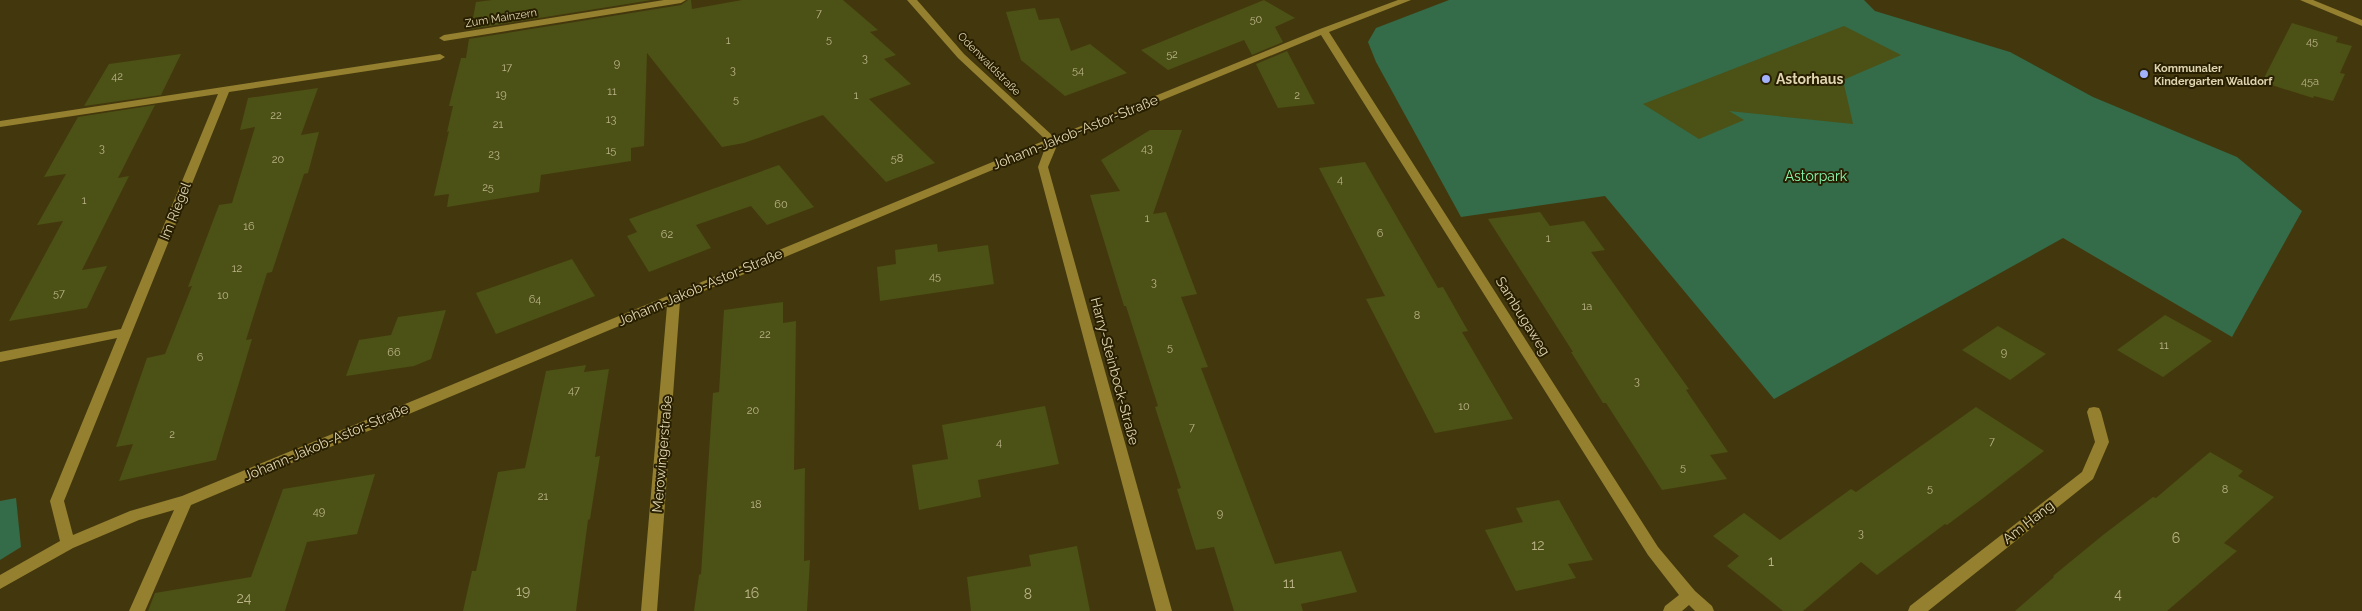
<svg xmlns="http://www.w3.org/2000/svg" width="2362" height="611" font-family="Raleway,sans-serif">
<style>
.green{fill:#346b48}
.building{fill:#4c5115}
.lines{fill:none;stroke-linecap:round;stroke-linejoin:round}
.minor{fill:#958030;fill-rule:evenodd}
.poi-dot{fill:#a2b2fd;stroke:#281f00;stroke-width:2}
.labels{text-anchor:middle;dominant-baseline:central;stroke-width:4;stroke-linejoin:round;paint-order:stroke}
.number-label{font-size:11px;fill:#bbb489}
.far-street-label{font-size:11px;fill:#e0d5b0;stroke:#281f00}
.far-poi-label{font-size:11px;font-weight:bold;fill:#e0d5b0;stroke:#281f00;text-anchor:start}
.poi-label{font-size:14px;font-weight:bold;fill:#e0d5b0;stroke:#281f00;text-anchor:start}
.street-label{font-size:14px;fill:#e0d5b0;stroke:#281f00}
.park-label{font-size:14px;fill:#88f8b0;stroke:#281f00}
.near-number-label{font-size:14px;fill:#bbb489}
</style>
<rect width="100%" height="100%" fill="#43380d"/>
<g class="green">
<polygon points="1449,0 1864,0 1875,11 2010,52 2093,97 2237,157 2302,211 2232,337 2063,238 1774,399 1605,196 1461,217 1376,62 1368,42 1376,28"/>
<polygon points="16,498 21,547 0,560 0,501"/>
</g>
<g class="building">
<polygon points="492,0 652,0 471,29 476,2"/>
<polygon points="688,0 691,0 692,9 742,0 843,0 878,30 870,32 896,55 884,59 911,84 869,99 935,163 886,182 823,115 744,143 722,147 647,53 644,146 631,148 631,161 541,175 539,192 447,207 449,194 434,196 449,131 447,132 453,106 449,106 461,58 466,58 469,39 681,5"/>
<polygon points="1264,0 1295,18 1275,27 1283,42 1252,55 1244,40 1168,70 1141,50"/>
<polygon points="1035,8 1039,20 1059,18 1071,51 1090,44 1127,73 1065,96 1021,60 1006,12"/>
<polygon points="2292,23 2338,37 2336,42 2352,46 2340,73 2345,74 2333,101 2314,96 2313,98 2262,82"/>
<polygon points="1844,26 1901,55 1843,80 1853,124 1729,111 1744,120 1699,139 1643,104"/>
<polygon points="1287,51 1315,104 1278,108 1256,64"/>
<polygon points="181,54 161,95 84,106 109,64"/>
<polygon points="318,88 301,135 319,132 308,173 304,174 272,272 267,273 246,340 252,339 216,460 119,481 133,444 116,447 147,358 165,354 192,286 188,287 219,205 232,203 255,127 240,130 248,98"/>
<polygon points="155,105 118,178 129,176 82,270 107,266 87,308 9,321 63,221 37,225 66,174 44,177 78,117"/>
<polygon points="1150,130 1182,130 1153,214 1166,212 1197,294 1181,297 1208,367 1201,368 1275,564 1341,551 1357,592 1301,604 1303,611 1234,611 1214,547 1196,550 1177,489 1181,488 1155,407 1158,406 1126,306 1124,306 1090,195 1120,191 1101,160"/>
<polygon points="1365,162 1438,288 1443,287 1468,331 1462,332 1513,419 1435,433 1366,299 1385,296 1319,168"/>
<polygon points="779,165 814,207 767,225 751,206 696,225 711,248 649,272 627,236 637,232 629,219"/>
<polygon points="1540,212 1550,226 1584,221 1605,250 1591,252 1689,389 1686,390 1728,452 1710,455 1727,479 1662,490 1606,403 1603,403 1571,352 1573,352 1488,219"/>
<polygon points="937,244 938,252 988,245 994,284 880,301 877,267 896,264 895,250"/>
<polygon points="572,259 595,296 496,334 476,293"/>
<polygon points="783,302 783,323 796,321 794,470 805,468 804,561 810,560 807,611 694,611 699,575 701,574 713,393 719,392 724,310"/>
<polygon points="446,310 431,359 414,366 346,376 359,340 391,335 398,317"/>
<polygon points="2165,315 2212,341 2163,377 2117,350"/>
<polygon points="1998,326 2046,354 2010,380 1962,350"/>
<polygon points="586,365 584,372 609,369 595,457 600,456 590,519 588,520 576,611 463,611 472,571 476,571 498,472 525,468 546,371"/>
<polygon points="1045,406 1059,464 978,480 981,497 919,510 912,465 948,459 942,425"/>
<polygon points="1976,407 2044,451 1982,499 1947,525 1945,524 1877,575 1861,562 1803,611 1783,611 1727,566 1739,556 1713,536 1744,513 1780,540 1851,489 1856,492"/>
<polygon points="2210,452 2243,471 2238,476 2274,497 2224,543 2237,551 2167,611 2015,611 2054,577 2053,576 2103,535 2153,497 2156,498"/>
<polygon points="375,474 357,534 307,542 285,611 148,611 155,593 251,577 283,489"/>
<polygon points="1559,500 1593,560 1568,564 1576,578 1516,591 1485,530 1523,522 1516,508"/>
<polygon points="1077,546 1090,611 971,611 967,577 1031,566 1029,555"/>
</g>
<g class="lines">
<g class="minor">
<polygon points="664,0 686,0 681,3 444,41 439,38 444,35"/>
<polygon points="907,0 917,0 964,54 1054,137 1320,29 1398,0 1411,0 1329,32 1658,547 1695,591 1712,606 1714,611 1695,611 1689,605 1682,611 1663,611 1665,606 1679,595 1648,555 1321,35 1058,143 1048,167 1172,611 1156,611 1038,167 1045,148 680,301 657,611 641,611 667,306 191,505 145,611 129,611 174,510 139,520 73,548 0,589 0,575 60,541 50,501 117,338 0,362 0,352 121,329 218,94 0,127 0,121 440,54 445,57 440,60 229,92 64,501 73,535 130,511 182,496 1046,140 958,58"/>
<polygon points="2300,0 2313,0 2362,20 2362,26"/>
<polygon points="2094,407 2099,408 2101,412 2109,442 2093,479 1928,611 1908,611 1910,606 2082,472 2095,442 2087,412 2089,408"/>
</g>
</g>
<g class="poi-dot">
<circle cx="2144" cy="74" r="5"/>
<circle cx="1766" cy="79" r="5"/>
</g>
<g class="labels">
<g class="number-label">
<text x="819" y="13">7</text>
<text x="1256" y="19">50</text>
<text x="829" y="39">5</text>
<text x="728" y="40">1</text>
<text x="2312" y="41">45</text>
<text x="1172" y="54">52</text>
<text x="865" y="58">3</text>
<text x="617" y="63">9</text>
<text x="507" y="67">17</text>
<text x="733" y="70">3</text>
<text x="1078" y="70">54</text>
<text x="117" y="76">42</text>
<text x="2310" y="81">45a</text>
<text x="612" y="91">11</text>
<text x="501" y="94">19</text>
<text x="856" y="95">1</text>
<text x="1297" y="95">2</text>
<text x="736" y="99">5</text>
<text x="276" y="115">22</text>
<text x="611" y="119">13</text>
<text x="498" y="124">21</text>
<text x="102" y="148">3</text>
<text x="1147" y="148">43</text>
<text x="611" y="150">15</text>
<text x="494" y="154">23</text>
<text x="897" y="158">58</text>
<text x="278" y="159">20</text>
<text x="1340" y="179">4</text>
<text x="488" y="187">25</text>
<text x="84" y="200">1</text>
<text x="781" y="204">60</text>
<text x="1147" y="218">1</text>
<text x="249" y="226">16</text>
<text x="1380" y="233">6</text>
<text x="667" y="234">62</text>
<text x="1548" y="238">1</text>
<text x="237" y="268">12</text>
<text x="935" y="276">45</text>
<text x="1154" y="282">3</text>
<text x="59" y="293">57</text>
<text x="223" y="295">10</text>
<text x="535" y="299">64</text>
<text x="1587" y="306">1a</text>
<text x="1417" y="315">8</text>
<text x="765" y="334">22</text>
<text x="2164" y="345">11</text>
<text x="1170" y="347">5</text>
<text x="394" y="352">66</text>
<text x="2004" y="352">9</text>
<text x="200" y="357">6</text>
<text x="1637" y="381">3</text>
<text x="574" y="390">47</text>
<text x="1464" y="406">10</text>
<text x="753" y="410">20</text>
<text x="1192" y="427">7</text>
<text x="172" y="434">2</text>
<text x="1992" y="441">7</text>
<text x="999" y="442">4</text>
<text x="1683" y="467">5</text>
<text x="1930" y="488">5</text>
<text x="2225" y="489">8</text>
<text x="543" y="496">21</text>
<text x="756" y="504">18</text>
<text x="319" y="511">49</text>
<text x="1220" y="513">9</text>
<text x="1861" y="533">3</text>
</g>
<g class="far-street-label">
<text transform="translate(501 18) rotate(-9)">Zum Mainzern</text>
<text transform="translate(989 64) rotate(45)">Odenwaldstraße</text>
</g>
<g class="far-poi-label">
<text x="2154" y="68">Kommunaler<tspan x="2154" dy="13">Kindergarten Walldorf</tspan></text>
</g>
<g class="poi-label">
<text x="1776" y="79">Astorhaus</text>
</g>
<g class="street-label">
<text transform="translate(1075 132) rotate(-22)">Johann-Jakob-Astor-Straße</text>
<text transform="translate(175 211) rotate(-68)">Im Riegel</text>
<text transform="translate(700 287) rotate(-23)">Johann-Jakob-Astor-Straße</text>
<text transform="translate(1523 316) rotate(58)">Sambugaweg</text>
<text transform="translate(1115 371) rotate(75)">Harry-Steinbock-Straße</text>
<text transform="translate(326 442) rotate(-23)">Johann-Jakob-Astor-Straße</text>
<text transform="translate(662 454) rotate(-85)">Merowingerstraße</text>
<text transform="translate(2028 522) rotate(-38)">Am Hang</text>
</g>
<g class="park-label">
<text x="1816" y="176">Astorpark</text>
</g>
<g class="near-number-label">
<text x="2176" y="538">6</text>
<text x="1538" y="545">12</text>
<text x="1771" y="561">1</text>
<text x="1289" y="583">11</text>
<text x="523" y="591">19</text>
<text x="752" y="593">16</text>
<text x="1028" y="594">8</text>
<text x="2118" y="594">4</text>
<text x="244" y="598">24</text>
</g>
</g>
</svg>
